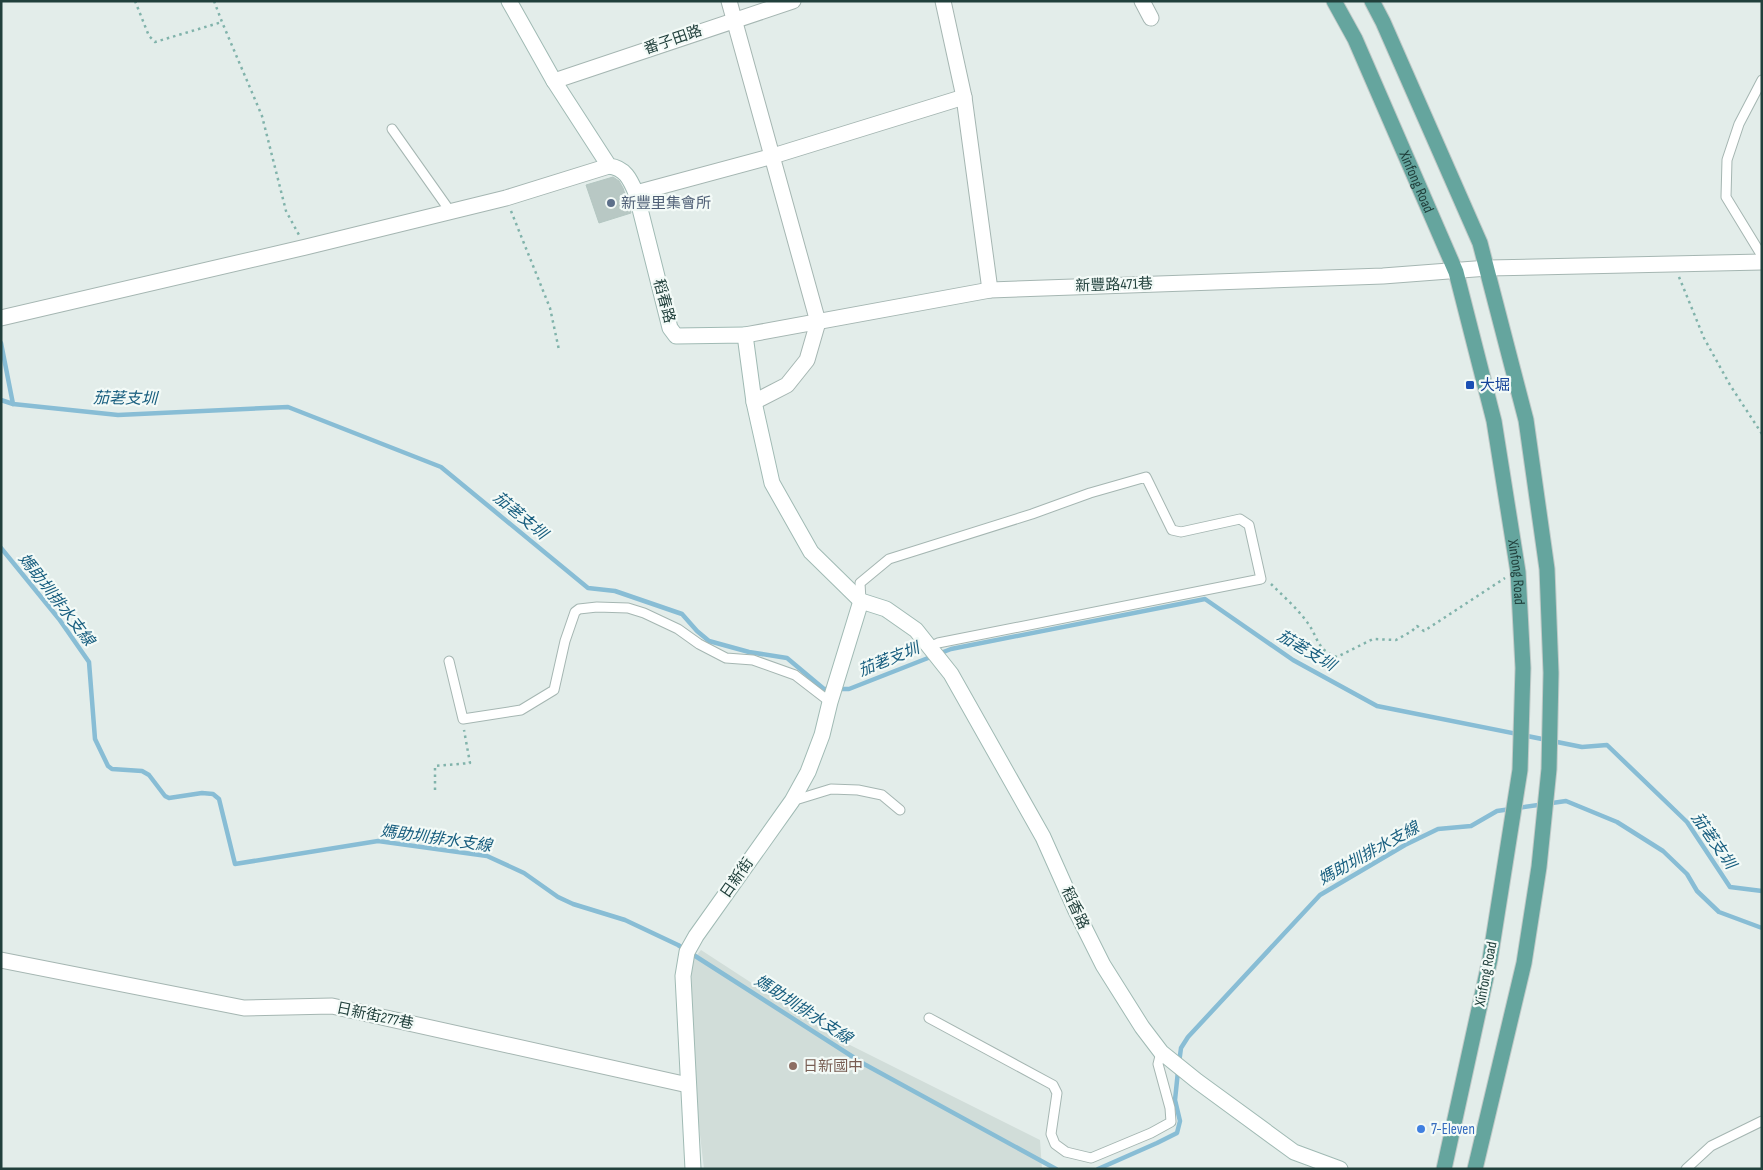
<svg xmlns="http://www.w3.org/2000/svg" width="1763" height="1170" font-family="'Sofia Sans Condensed','Noto Sans TC',sans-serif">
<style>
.built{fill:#d1ddd9}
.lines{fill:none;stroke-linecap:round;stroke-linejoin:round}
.stream{stroke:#88bdd5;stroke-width:4.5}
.building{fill:#b8c8c4;stroke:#b4c7c2}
.lane-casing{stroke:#a5b6b2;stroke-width:11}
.street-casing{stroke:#a5b6b2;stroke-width:17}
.secondary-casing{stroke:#a0bab4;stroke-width:17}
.primary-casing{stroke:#c1cac8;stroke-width:17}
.path{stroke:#81b3ab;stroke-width:2.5;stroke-dasharray:2.5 4;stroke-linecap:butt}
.lane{stroke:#fff;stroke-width:9}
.street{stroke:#fff;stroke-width:15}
.secondary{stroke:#fff;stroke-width:15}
.primary{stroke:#65a59e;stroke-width:15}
.service-dot{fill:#5c6f8a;stroke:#f3faf7;stroke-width:2}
.transit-dot{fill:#1a4fb4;stroke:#f3faf7;stroke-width:2}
.education-dot{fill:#8d6e63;stroke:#f3faf7;stroke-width:2}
.shop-dot{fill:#3f7fe0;stroke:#f3faf7;stroke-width:2}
.labels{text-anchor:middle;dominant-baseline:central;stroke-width:4.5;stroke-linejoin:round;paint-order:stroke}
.street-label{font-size:15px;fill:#21403c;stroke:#f3faf7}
.service-label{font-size:15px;fill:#4e5e75;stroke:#f3faf7;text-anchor:start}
.transit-label{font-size:15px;fill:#164399;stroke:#f3faf7;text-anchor:start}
.education-label{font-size:15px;fill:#785e54;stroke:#f3faf7;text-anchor:start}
.shop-label{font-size:15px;fill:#366cbe;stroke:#f3faf7;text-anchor:start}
.water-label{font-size:16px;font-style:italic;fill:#185e7f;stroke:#f3faf7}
</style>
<rect width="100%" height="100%" fill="#e3edea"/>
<polygon class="built" points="701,950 838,1039 1040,1140 1042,1169 704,1169 695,1092 691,962"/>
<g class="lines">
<g class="stream">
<polyline points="1,343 13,404"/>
<polyline points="1,400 13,404 118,415 288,407 441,467 588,588 615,591 682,614 697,631 709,641 749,652 787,658 824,689 849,689 951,649 1205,599 1293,660 1377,706 1582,747 1607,745 1687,822 1730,887 1762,891"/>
<polyline points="1,548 59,619 89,662 95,739 108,766 112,769 142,771 149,775 165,796 169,798 202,793 213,794 219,799 235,864 378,841 487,856 524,873 558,897 573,904 625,920 678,945 864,1064 1056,1169"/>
<polyline points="1179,1063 1181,1048 1188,1037 1320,895 1405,845 1438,829 1471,826 1497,811 1566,801 1617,822 1663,851 1687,874 1697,891 1719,912 1762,928"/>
<polyline points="1098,1169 1157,1143 1177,1133 1180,1121 1175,1100 1178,1071"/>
</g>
</g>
<polygon class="building" points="613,177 619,181 623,188 631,213 599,223 586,185"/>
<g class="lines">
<g class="lane-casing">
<g id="lane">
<polyline points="1762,80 1739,124 1727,160 1726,197 1762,256"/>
<polyline points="392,129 450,211"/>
<polyline points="861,600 860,583 889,559 1032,514 1090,493 1146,477 1172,530 1181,532 1240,519 1249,525 1261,579 938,643 929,647"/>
<polyline points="449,661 463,719 521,710 554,690 565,641 575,612 579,609 597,607 628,608 644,613 678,629 699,644 726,658 753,660 795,675 830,702"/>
<polyline points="792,801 831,789 858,790 882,795 900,810"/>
<polyline points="929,1018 1053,1085 1057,1093 1051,1134 1055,1144 1066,1152 1091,1158 1151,1133 1171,1122 1170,1108 1158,1064 1161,1052"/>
<polyline points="1686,1169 1711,1146 1762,1121"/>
</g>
</g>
<g class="street-casing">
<g id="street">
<polyline points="729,1 818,322 807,360 787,385 754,402"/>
<polyline points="943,1 964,97 990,290"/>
<polyline points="1142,1 1151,18"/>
<polyline points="554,81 793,1"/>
<polyline points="636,193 773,156 964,97"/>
<polyline points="1,318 306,247 506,198 609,166"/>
<polyline points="745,335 990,290 1383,276 1488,268 1762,262"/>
<polyline points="1,960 244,1008 332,1006 688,1085"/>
</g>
</g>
<g class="secondary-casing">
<g id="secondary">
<path d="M509 1 554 81 609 166C625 168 630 179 636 193L670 328 676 336 745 335 754 402 772 483 811 552 861 601 886 609 916 630 951 674 1043 837 1076 911 1103 965 1142 1027 1161 1052 1197 1081 1294 1152 1340 1169"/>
<polyline points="693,1169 683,976 687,952 696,936 792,801 808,772 822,735 830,702 861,601"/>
</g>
</g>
<g class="primary-casing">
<g id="primary">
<path id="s1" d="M1334 1 1355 39 1456 272 1494 421 1518 572 1523 668 1520 770 1490 959 1444 1169"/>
<polyline points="1372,1 1383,22 1480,243 1526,420 1547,569 1551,673 1549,769 1539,867 1524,963 1475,1169"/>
</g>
</g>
<g class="path">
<polyline points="135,1 149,36 155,42 222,22"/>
<polyline points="214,1 222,22 262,116 286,211 299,235"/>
<polyline points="511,211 550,308 559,350"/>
<polyline points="1679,277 1704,338 1730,385 1762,434"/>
<path d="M1271 584C1283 596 1297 608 1307 622 1318 636 1316 650 1337 657L1373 639 1396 640 1412 631 1417 626 1424 631 1505 578"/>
<polyline points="435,790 435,766 470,763 464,730"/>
</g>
<use href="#lane" class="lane"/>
<use href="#street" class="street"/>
<use href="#secondary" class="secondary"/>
<use href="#primary" class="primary"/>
</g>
<circle class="service-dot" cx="611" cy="203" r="5"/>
<rect class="transit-dot" x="1465" y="380" width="10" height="10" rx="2.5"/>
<circle class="education-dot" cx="793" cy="1066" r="5"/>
<circle class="shop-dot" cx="1421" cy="1129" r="5"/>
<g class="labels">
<g class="street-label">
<text transform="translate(673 40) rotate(-19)">番子田路</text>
<text stroke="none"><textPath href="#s1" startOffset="199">Xinfong Road</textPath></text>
<text transform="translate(1114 285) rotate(-2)">新豐路471巷</text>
<text transform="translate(664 301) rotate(75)">稻春路</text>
<text stroke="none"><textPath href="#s1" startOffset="604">Xinfong Road</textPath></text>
<text transform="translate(737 878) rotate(-55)">日新街</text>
<text transform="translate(1075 908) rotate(65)">稻香路</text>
<text transform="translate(1486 974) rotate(-79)">Xinfong Road</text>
<text transform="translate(375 1016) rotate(12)">日新街277巷</text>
</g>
<g class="service-label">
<text x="621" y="203">新豐里集會所</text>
</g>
<g class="transit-label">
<text x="1480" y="385">大堀</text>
</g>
<g class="education-label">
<text x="803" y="1066">日新國中</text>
</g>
<g class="shop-label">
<text x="1431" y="1129">7-Eleven</text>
</g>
<g class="water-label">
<text transform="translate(125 399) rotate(1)">茄荖支圳</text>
<text transform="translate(520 516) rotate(40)">茄荖支圳</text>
<text transform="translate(56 600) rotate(52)">媽助圳排水支線</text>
<text transform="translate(1306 651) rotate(31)">茄荖支圳</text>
<text transform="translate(889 660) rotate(-22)">茄荖支圳</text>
<text transform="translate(436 839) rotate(8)">媽助圳排水支線</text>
<text transform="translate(1713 841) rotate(55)">茄荖支圳</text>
<text transform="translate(1369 854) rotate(-29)">媽助圳排水支線</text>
<text transform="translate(803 1010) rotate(33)">媽助圳排水支線</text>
</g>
</g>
<rect width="1763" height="1170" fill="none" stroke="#21403c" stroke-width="5"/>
</svg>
